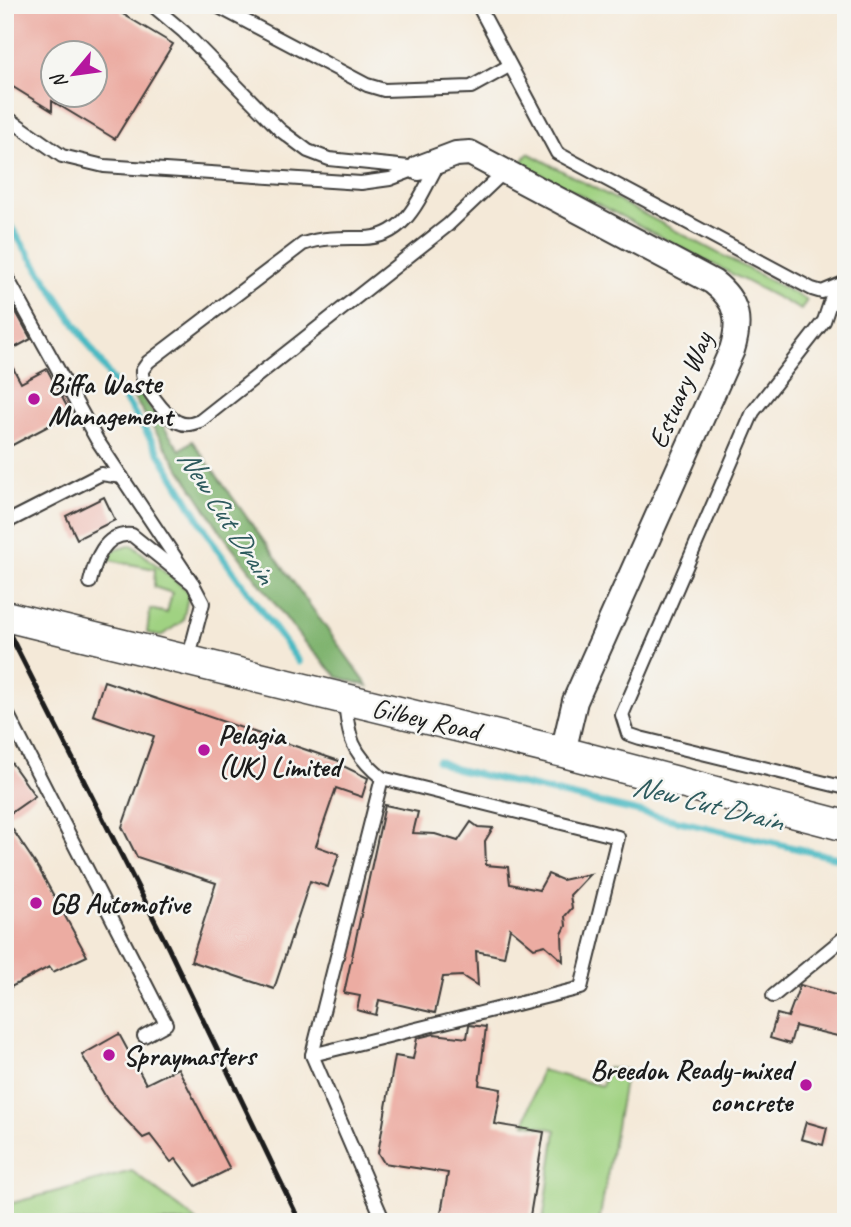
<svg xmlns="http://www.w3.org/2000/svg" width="851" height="1227" font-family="Caveat,sans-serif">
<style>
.green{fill:#a0d282;stroke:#5e774f;stroke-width:2}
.forest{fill:#80b470;stroke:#4e6846;stroke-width:2}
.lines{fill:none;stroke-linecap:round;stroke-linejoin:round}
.stream{stroke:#4ab9c2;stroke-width:7}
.building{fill:#ecaca2;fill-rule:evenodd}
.service-casing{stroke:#3c3b38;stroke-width:16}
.minor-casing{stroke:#3c3b38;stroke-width:28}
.tertiary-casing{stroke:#3c3b38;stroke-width:33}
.service{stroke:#fff;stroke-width:12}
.minor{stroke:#fff;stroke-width:24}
.tertiary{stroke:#fff;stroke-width:30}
.rail{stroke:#1c1c1c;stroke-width:5}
.poi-dot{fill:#b5179e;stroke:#f6f6f2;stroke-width:2.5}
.labels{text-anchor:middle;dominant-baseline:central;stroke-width:5;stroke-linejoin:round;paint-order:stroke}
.poi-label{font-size:28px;font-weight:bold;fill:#1c1c1c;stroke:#f6f6f2;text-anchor:start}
.street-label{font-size:28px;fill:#1c1c1c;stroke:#f6f6f2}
.water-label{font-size:30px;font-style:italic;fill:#2e5b5e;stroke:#f6f6f2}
</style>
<rect width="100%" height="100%" fill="#f6f6f2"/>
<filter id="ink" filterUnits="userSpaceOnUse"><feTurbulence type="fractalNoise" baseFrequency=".0143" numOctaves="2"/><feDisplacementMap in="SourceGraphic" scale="14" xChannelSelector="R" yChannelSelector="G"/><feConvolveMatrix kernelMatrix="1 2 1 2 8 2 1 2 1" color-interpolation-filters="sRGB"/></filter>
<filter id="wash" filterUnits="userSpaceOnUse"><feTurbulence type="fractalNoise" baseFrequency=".00686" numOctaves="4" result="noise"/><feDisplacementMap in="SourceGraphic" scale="28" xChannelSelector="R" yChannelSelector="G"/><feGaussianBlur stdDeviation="1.57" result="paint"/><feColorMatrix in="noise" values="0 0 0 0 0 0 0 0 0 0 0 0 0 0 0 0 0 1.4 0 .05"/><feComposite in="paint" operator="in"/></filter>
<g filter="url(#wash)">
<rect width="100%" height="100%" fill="#f4e9d8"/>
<g class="green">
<polygon points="528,153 807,300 801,310 521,164"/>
<polygon points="132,545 189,592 183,621 161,636 147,633 150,609 167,613 172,593 154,587 155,569 109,560 114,550"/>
<polygon points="607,1068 626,1070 599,1222 543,1222 556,1130 525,1123 541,1070 602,1086"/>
<polygon points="132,1171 198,1222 5,1222 5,1205"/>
</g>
<polygon class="forest" points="138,390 180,450 192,441 368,686 338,677 304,642 221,532 130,392"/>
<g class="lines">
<g class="stream">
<polyline points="5,218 144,428 217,549 299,662"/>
<polyline points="438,761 455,769 846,860"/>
</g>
</g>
<g id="blocks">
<g class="building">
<path d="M5 5H126L121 13 173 44 115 139 52 101V111L5 82ZM52 52H94V94H52Z"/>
<polygon points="5,292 31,339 5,353"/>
<polygon points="5,353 21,383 47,369 71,414 5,449"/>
<polygon points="104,497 115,520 77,539 66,516"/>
<polygon points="104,681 342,762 341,765 368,778 362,797 336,788 316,846 339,854 328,887 310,881 274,989 191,961 216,883 137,857 122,827 154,736 93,715"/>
<polygon points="5,754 35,796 5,817"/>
<polygon points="385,805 418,812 413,833 435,834 458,841 471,822 478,827 493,828 485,841 486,865 508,867 510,884 539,890 548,874 562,880 590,874 570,895 572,908 565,916 566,926 562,934 563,961 545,945 534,948 510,928 504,957 476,951 478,986 462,976 443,977 435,1013 379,1000 376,1015 357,1010 360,996 344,993"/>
<polygon points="5,818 39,869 87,956 53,972 49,967 5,990"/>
<polygon points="800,985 846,998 846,1038 795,1026 790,1044 770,1038 777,1014 788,1017"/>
<polygon points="469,1025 486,1027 479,1085 501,1089 495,1124 544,1132 529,1222 440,1219 448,1173 384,1163 378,1153 395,1056 413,1059 417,1038 434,1034 467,1038"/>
<polygon points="119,1034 146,1084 178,1068 230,1169 196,1186 176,1159 171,1162 150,1135 143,1138 108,1101 82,1055"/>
<polygon points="806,1122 827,1128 823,1145 801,1139"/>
</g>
</g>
</g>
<g filter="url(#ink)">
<use href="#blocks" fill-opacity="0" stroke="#3c3b38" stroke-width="2"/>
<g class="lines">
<g class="service-casing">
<g id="service">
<polyline points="215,5 367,85 384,90 471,87 509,66"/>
<polyline points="478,5 557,153 812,289 822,292 846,282"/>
<polyline points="5,116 62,156 104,166 361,183 390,179 419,168 329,159 308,151 280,130 184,32 152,5"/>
<path d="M439 162C420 196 407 238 363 238 341 238 323 237 303 244L148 362C148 363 142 370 142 371 140 383 167 418 178 422 186 426 192 424 200 421L448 225 505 171"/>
<polyline points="5,274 97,440 193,584"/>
<polyline points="835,288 824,321 753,412 622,715 628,734 640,738 846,788"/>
<polyline points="5,523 101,474 122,477"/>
<path d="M90 582C95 561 104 532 132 535L193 584 203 603 188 660"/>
<polyline points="5,709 166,1024 144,1036"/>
<polyline points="382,778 312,1055 384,1222"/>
<polyline points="773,996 846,936"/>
<path d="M312 1055 581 988 618 837 382 778C352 753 348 738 345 700"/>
</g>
</g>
<g class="minor-casing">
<path id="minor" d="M419 168 456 154 470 153 713 282C738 301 741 321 732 350L575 701 563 752"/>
</g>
<g class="tertiary-casing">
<polyline id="tertiary" points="5,616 563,752 846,826"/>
</g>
<use href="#service" class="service"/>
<use href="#minor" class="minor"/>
<use href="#tertiary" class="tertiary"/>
<polyline class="rail" points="5,625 166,943 300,1222"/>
</g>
</g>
<g class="poi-dot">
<circle cx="34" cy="399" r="7"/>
<circle cx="204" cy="750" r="7"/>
<circle cx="36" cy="903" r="7"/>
<circle cx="109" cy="1055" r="7"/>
<circle cx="806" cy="1085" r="7"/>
</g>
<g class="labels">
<g class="poi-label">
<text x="48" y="383">Biffa Waste<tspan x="48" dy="32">Management</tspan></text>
<text x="218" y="734">Pelagia<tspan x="218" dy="32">(UK) Limited</tspan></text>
<text x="50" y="903">GB Automotive</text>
<text x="123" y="1055">Spraymasters</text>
<text x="792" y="1069" text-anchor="end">Breedon Ready-mixed<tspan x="792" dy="32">concrete</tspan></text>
</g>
<g class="street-label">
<text transform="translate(680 390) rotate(-67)">Estuary Way</text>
<text transform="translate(426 719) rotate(13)">Gilbey Road</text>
</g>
<g class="water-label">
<text transform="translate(227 516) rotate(57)">New Cut Drain</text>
<text transform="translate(708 803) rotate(14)">New Cut Drain</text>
</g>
</g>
<rect width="851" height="1227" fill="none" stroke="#f6f6f2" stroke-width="28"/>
<g transform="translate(74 74) rotate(241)"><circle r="33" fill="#f6f6f2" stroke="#9f9f9c" stroke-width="2"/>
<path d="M0-5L12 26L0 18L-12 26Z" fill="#b5179e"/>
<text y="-10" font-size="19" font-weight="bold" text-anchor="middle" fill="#1c1c1c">N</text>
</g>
</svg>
